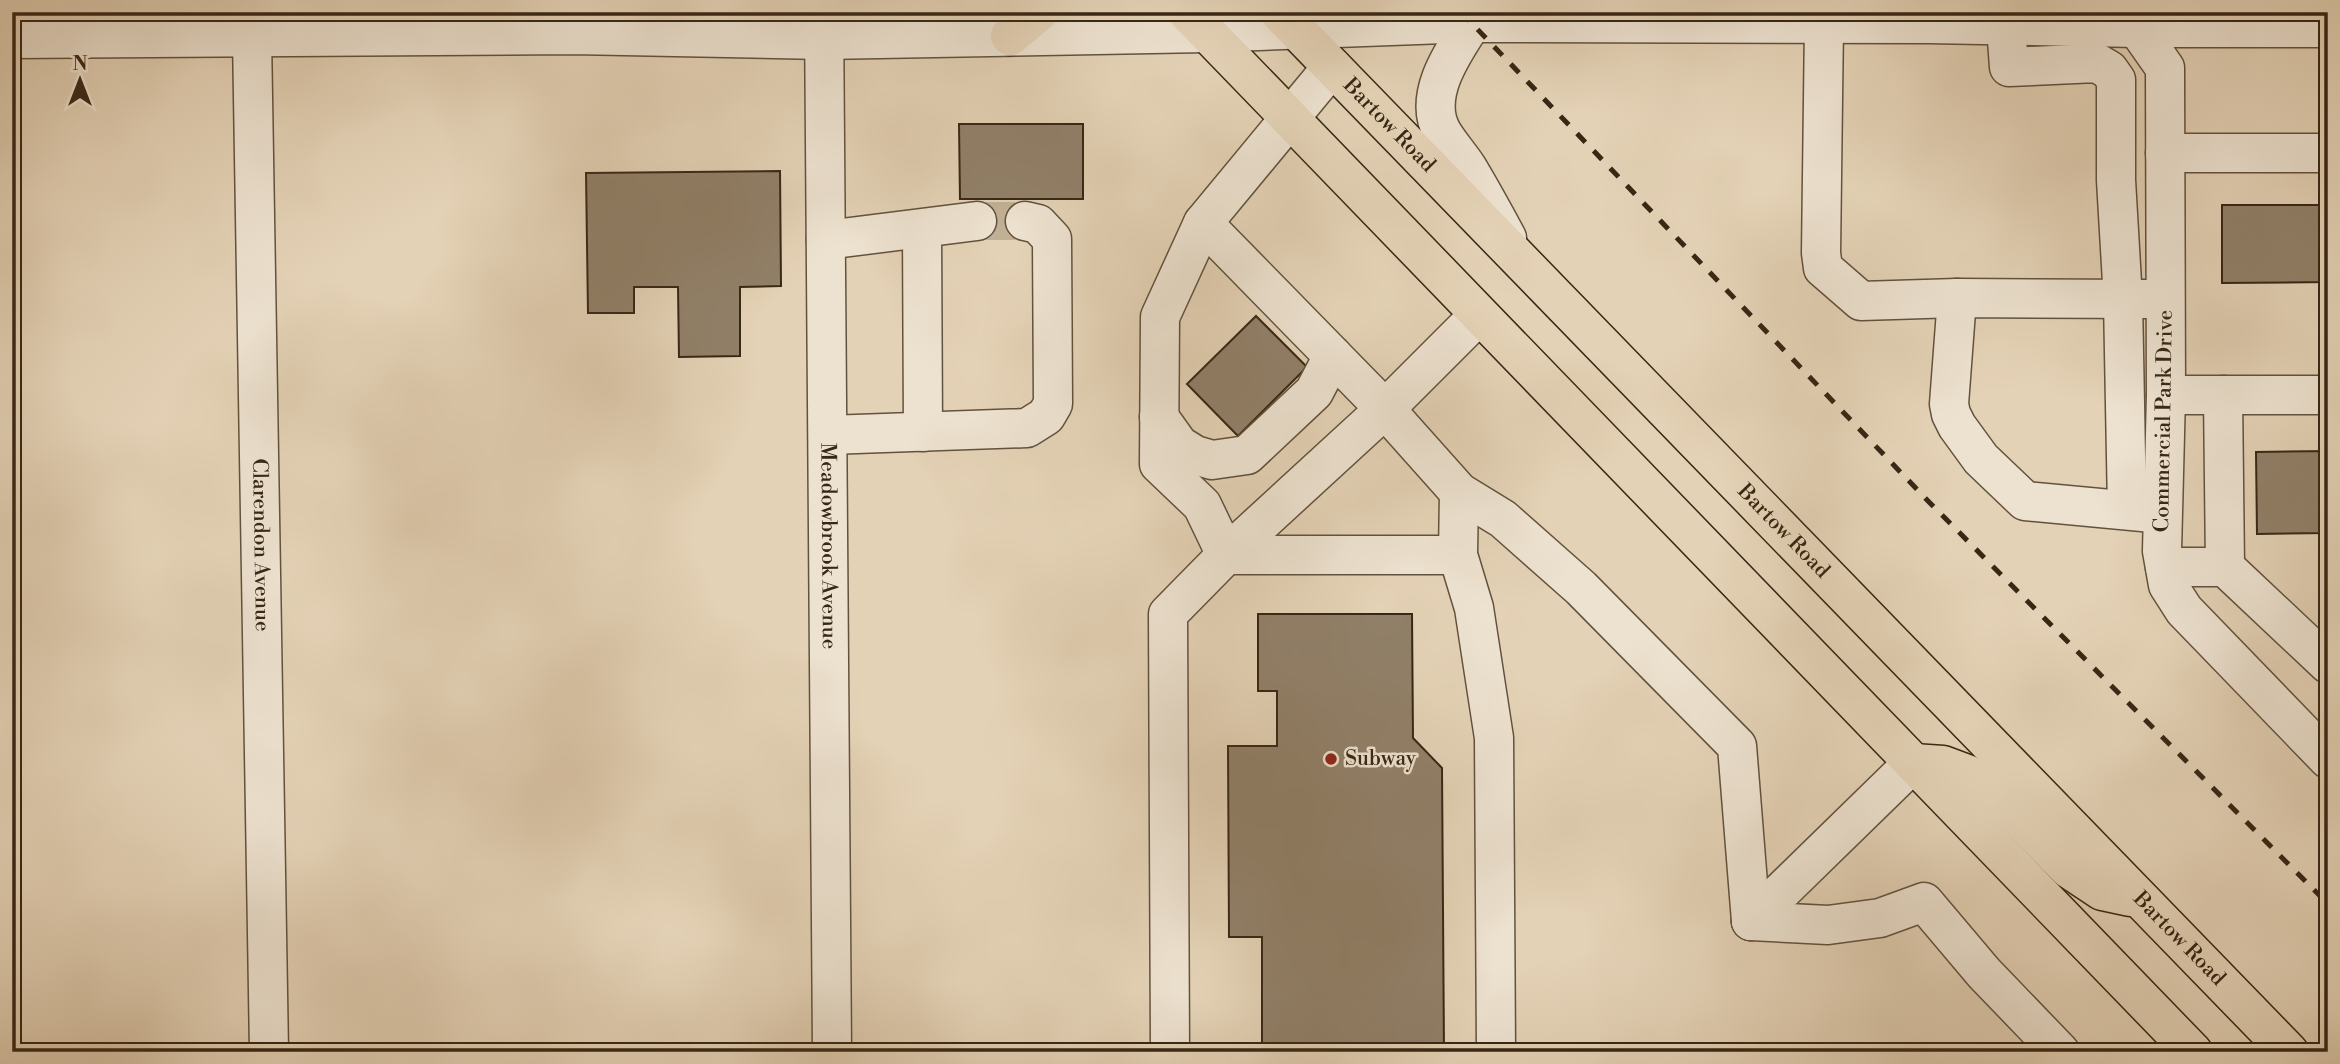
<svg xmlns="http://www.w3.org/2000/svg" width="2340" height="1064" font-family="'Libre Bodoni',serif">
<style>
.building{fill:#918069;stroke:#372715;stroke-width:2}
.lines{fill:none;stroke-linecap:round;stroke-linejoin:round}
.minor-tunnel{stroke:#c1b096;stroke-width:38;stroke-dasharray:38 19;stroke-linecap:butt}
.minor-casing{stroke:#62523d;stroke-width:41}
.major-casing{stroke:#372715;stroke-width:41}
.minor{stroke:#ede2d0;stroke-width:38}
.major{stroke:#e4d2b6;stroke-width:38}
.rail{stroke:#372715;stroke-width:5;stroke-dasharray:12 12;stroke-linecap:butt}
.poi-dot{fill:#8f2418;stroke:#ede2d0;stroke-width:2.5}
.labels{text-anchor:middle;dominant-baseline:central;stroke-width:5;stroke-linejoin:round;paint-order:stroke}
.street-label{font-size:21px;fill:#372715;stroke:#ede2d0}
.poi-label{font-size:21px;fill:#372715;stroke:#ede2d0;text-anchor:start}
</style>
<rect width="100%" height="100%" fill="#e4d2b6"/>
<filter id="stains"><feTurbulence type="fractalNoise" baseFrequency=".00286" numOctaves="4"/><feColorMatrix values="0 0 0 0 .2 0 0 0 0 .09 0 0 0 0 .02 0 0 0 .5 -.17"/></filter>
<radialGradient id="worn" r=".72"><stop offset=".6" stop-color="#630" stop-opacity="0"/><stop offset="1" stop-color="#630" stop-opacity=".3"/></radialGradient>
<g class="building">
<polygon points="959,124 1083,124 1083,199 960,199"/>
<polygon points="780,171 781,286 740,287 740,356 679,357 678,287 634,287 634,313 588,313 586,173"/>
<polygon points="2222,205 2328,205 2328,282 2222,283"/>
<polygon points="1256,316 1307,367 1238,436 1187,384"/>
<polygon points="2328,451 2328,533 2257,534 2256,452"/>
<polygon points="1258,614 1412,614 1413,738 1442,768 1444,1052 1262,1052 1262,937 1229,937 1228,746 1277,746 1277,691 1258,691"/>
</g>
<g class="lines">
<polyline class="minor-tunnel" points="977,221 1025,221"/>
<g class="minor-casing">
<g id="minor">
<path id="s1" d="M824 12 832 1052"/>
<polyline points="2129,12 2137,28 2165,68 2166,395 2162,551 2168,585 2184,610 2328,759"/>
<path d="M1472 23C1453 52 1422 96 1442 132 1449 144 1459 155 1467 167 1481 190 1494 214 1507 238"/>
<polyline points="1824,23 1821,253 1823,268 1861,301 1957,298"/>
<polyline points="2006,26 2009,67 2097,63 2109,70 2116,80 2116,180 2123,300 2127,509"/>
<path id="s2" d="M252 37 269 1052"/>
<polyline points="12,39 573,35 824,40 1206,33 1472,23 1928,24 2137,28 2328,28"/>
<polyline points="2165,153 2328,153"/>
<polyline points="1203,223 1385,409 1459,492 1503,519 1581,588 1737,746 1751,921"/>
<polyline points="922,229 923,432"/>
<polyline points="826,240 977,221"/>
<polyline points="2149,299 1957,298 1949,404 1951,414 1957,426 1981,459 2025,501 2153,513"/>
<polyline points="2166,395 2328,395"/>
<polyline points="2223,395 2225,567"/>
<polyline points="1159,417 1179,445 1195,455 1212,460 1247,455 1314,392 1333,356"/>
<polyline points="828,435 1027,428 1046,416 1053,404 1052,239 1038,224 1025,221"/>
<polyline points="1459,492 1458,555 1474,608 1494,738 1496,1052"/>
<polyline points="1226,555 1385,409 1479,315"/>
<polyline points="1226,555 1458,555"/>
<polyline points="2165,567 2225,567 2328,664"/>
<polyline points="1751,921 1828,925 1880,918 1924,902 1984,973 2060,1052"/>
<polyline points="1751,921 1913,763"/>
<polyline points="1170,1052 1168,614 1226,555 1202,505 1159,464 1160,317 1203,223 1332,67"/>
</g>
</g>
<g class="major-casing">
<g id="major">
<polyline points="1187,12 2193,1052"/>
<path id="s3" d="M1279 12 2289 1052"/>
<polyline points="1010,36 1039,12"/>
<polyline points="1913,763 1943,765 1967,774 1990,789 2069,869 2102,891 2130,897"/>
</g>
</g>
<use href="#minor" class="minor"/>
<use href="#major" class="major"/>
<polyline class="rail" points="1461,12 1930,503 2328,904"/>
</g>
<circle class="poi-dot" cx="1331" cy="759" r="7"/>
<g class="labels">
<g class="street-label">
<text stroke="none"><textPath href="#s3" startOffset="158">Bartow Road</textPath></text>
<text transform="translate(2164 421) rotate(-89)">Commercial Park Drive</text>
<text stroke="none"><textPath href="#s3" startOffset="724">Bartow Road</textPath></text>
<text stroke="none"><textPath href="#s2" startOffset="508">Clarendon Avenue</textPath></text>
<text stroke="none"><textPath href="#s1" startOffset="534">Meadowbrook Avenue</textPath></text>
<text stroke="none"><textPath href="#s3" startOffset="1292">Bartow Road</textPath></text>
</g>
<g class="poi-label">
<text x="1345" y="759">Subway</text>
</g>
</g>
<rect width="2340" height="1064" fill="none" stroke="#e4d2b6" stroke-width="42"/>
<rect x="14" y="14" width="2312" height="1036" fill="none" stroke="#372715" stroke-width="3.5"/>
<rect x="21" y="21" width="2298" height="1022" fill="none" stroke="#372715" stroke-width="2"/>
<g transform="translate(80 80)" stroke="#ede2d0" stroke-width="5" paint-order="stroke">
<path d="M0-5L12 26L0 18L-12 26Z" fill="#372715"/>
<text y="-10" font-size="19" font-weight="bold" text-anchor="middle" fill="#372715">N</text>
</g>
<rect width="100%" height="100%" filter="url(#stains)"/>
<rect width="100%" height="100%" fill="url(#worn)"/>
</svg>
